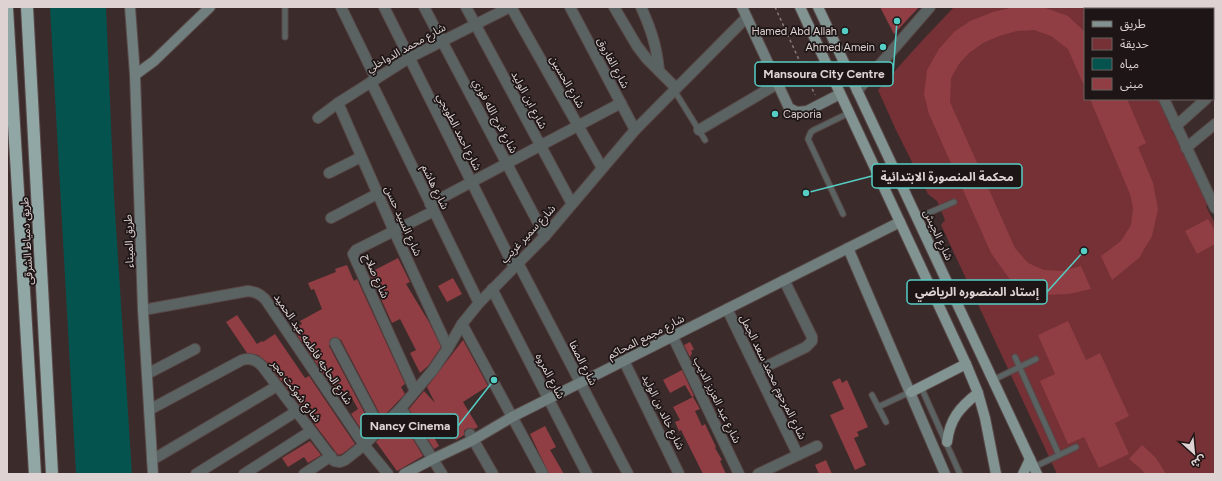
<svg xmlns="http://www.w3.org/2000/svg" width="1222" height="481" font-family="Figtree,'Noto Sans Arabic',sans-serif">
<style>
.green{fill:#753135}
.water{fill:#05534e}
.building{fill:#903e43}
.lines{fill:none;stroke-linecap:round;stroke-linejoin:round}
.lane-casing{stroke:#594949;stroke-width:7}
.street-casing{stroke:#594949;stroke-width:12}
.secondary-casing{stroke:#594949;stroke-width:12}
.primary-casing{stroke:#594949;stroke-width:12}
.highway-casing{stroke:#594949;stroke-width:14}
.path{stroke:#877979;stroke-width:1.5;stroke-dasharray:3 3;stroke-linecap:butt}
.lane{stroke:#5a6362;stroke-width:5}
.street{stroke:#5a6362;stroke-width:10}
.secondary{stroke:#707f7d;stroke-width:10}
.primary{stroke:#829492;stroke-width:10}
.highway{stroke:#91a7a5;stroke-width:12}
.poi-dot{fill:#55cec5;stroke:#1e1616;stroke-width:1.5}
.labels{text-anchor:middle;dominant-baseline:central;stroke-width:3.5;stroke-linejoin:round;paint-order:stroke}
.poi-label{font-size:11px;fill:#ded3d2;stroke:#1e1616;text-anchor:end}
.street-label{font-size:11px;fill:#ded3d2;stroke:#1e1616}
.leader{fill:none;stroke:#55cec5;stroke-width:1.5}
.callout-dot{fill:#55cec5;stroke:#1e1616;stroke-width:1.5}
.callout{fill:#1e1616;stroke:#55cec5;stroke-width:1.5}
.callout-label{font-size:12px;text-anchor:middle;font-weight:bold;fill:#ded3d2}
</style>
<rect width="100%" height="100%" fill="#3c2b2b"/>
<polygon class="green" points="954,7 1114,7 1115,9 1085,9 1085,99 1158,99 1174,135 1176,135 1209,204 1206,206 1215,224 1215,474 1057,474 941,225 945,220 937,201 928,194 896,130 878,90 919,44"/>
<polygon class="water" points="50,7 106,7 114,196 132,474 76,474"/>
<g class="building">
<polygon points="880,7 919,7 894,34"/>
<polygon points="1014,7 1043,7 1068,16 1085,32 1085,88 1068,49 1051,36 1034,30 1017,31 999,36 983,43 969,53 959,64 951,78 950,102 1015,248 1028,263 1044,270 1063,271 1081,266 1091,289 1069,294 1042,295 1011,281 991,253 929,114 924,94 927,70 939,49 954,32 970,21 993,12"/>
<polygon points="1090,99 1127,99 1146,143 1138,147 1153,183 1158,209 1152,236 1139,258 1112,280 1101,256 1121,241 1131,225 1133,208 1130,194"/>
<polygon points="1208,219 1215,231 1215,244 1197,254 1185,231"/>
<polygon points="398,258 410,282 406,284 429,322 441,347 428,366 420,373 410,353 416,350 400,319 392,323 369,273"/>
<polygon points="347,265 353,279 354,281 357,279 405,384 401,387 405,394 382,418 341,340 336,337 330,339 329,346 372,427 365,435 351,414 358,409 348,391 338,395 293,329 302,324 300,321 322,309 314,289 311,290 308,283 336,272 335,269"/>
<polygon points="453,278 462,294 447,302 438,286"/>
<polygon points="237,315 257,344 262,341 263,342 275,334 305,378 309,376 355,444 342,454 338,455 267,362 258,355 247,353 226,322"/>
<polygon points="1068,321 1086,360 1100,353 1129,416 1115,423 1129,454 1099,468 1084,437 1068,444 1040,381 1055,374 1038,335"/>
<polygon points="463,340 488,386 463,402 478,427 474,429 470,428 466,429 464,431 464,435 456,440 449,428 444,425 431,432 439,446 434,449 409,409 424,391 435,403 427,387"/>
<polygon points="690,342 694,349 691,351 692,353 690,357 684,345"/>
<polygon points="682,370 694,396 692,397 685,385 670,393 663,380"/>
<polygon points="840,378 842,383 847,380 868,427 857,432 859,436 854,438 866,465 855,470 830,415 844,409 832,382"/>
<polygon points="693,397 700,409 695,411 702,426 705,424 716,447 715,448 722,460 720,461 726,474 703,474 681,430 679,431 675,422 680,420 673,407"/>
<polygon points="400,418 423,456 397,471 376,442"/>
<polygon points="545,426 556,447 550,450 564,474 549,474 530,434"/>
<polygon points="310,441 321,455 308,463 304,457 288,467 282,458"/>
<polygon points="1142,445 1156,458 1166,474 1145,474 1141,469 1129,459"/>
<polygon points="826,460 832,474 819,474 815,465"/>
</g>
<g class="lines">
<g class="lane-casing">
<g id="lane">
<polyline points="285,7 285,37"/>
<polyline points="674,90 705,140"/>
<polyline points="843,214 808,139 811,132 814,130 849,113"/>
<polyline points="917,218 954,202"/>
<polyline points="1015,357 1059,455"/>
<polyline points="993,380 1036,359"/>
<polyline points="921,387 960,474"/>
<polyline points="872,395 886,422"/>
<polyline points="878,407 910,392"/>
<polyline points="1034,467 1076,447"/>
</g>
</g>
<g class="street-casing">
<g id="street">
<polyline points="341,7 376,79"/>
<polyline points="384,7 514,267"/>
<polyline points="424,7 545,236"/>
<polyline points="466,7 572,204"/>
<polyline points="511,7 602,168"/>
<polyline points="570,7 635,130"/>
<polyline points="614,7 637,46 647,59 676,88"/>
<path d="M641 7C651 29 657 47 659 71"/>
<polyline points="1121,7 1122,9"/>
<polyline points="1152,9 1154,7"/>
<polyline points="1213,58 1215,56"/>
<polyline points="371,82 479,303"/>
<polyline points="1213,86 1215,88"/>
<polyline points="857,91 930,7"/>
<polyline points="1164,99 1215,208"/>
<polyline points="338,103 394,231 448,348"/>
<polyline points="318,118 338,103 409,58 510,7"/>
<polyline points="1176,126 1206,99"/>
<polyline points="699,130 777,84"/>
<polyline points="1186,148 1215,124"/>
<polyline points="329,173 361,157"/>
<polyline points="430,204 621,103"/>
<polyline points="331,218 377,194"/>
<polyline points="518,263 628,474"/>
<polyline points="492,289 587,474"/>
<polyline points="727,309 798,455"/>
<path d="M143 310 248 291C255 292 259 293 265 299L364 445 388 474"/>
<polyline points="462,324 543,474"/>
<polyline points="673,337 739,474"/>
<polyline points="335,343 380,428"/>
<polyline points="624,361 679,474"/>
<polyline points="757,371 806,347 812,341 812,337 784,280"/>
<polyline points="147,374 195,349"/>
<polyline points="415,391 353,254 356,250 434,211"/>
<polyline points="401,408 442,474"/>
<path d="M149 410 242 360C250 358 255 359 262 366L334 461 340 462 345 460 364 445 401 408 433 370 448 348 462 324 479 303 545 236 635 130 746 18"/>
<polyline points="470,434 493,474"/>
<polyline points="152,460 277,386"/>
<polyline points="196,474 297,411"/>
<polyline points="244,474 311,431"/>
<polyline points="304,474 331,456"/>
<polyline points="758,474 817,446"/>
</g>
</g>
<g class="secondary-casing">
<g id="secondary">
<polyline points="130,7 135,75 143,310 153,474"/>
<polyline points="742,7 789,108 797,112 807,111 840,94"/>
<polyline points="135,75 154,61 210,7"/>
<polyline points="848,248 945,474"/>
<polyline points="404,474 433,459 473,440 512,417 900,222"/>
</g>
</g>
<g class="primary-casing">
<g id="primary">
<polyline points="800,7 966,364 978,393 985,418 996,474"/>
<polyline points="818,7 1037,474"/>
<polyline points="911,392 966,364"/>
<path d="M947 442C950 419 959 408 978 393"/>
<polyline points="1023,474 1030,459"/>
</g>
</g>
<g class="highway-casing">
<g id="highway">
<polyline points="27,7 52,474"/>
<polyline points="7,8 35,474"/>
</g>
</g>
<polyline class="path" points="775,7 815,95"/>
<use href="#lane" class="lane"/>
<use href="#street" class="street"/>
<use href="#secondary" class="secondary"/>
<use href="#primary" class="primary"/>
<use href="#highway" class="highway"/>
</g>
<g class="poi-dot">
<circle cx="845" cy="31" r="4"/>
<circle cx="883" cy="47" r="4"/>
<circle cx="775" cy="114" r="4"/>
</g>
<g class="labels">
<g class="poi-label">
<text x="837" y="31">Hamed Abd Allah</text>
<text x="875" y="47">Ahmed Amein</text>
<text x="783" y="114" text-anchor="start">Caporia</text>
</g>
<g class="street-label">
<text transform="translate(406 48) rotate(-29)">شارع محمد الدواخلي</text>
<text transform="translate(613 63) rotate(62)">شارع الفاروق</text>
<text transform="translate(567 82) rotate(60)">شارع الحسين</text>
<text transform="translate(529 100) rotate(62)">شارع ابن الوليد</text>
<text transform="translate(495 116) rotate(62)">شارع فرج الله فوزي</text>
<text transform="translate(459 132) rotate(63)">شارع احمد الطوبجي</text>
<text transform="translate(435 187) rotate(64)">شارع هاشم</text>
<text transform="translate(403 221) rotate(66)">شارع السيد حسن</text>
<text transform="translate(528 234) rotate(-47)">شارع سمير غريب</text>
<text transform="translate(938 235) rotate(65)">شارع الجيش</text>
<text transform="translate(27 241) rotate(-93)">طريق دمياط الشرقى</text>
<text transform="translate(129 241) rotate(-92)">طريق الميناء</text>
<text transform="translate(376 276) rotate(66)">شارع صلاح</text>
<text transform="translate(646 337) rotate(-27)">شارع مجمع المحاكم</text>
<text transform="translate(313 349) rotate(56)">شارع الحاجه فاطمه عبد الحميد</text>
<text transform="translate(583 363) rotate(63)">شارع الصفا</text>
<text transform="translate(550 376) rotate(62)">شارع المروه</text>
<text transform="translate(773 377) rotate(64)">شارع المرحوم محمد سعد الجمل</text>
<text transform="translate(296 391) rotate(53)">شارع شوكت مجر</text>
<text transform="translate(717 400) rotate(64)">شارع عبد العزيز الديب</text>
<text transform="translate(663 412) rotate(64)">شارع خالد بن الوليد</text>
</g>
</g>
<path class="leader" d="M897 21L893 74M806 193L872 176M1084 251L1047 292M494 380L458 426"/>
<g class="callout-dot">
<circle cx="897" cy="21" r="4"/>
<circle cx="806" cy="193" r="4"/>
<circle cx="1084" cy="251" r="4"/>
<circle cx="494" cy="380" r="4"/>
</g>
<g class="callout">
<rect x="755" y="62" width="138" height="24" rx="4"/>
<rect x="872" y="164" width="150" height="24" rx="4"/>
<rect x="907" y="280" width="140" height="24" rx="4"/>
<rect x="361" y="414" width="97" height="24" rx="4"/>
</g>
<g class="callout-label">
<text x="824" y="78">Mansoura City Centre</text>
<text x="947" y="181">محكمة المنصورة الابتدائية</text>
<text x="977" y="296">إستاد المنصوره الرياضي</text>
<text x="410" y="430">Nancy Cinema</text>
</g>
<rect width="1222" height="481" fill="none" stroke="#ded3d2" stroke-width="16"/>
<rect x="1084" y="8" width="130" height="92" fill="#1e1616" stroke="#6b6261"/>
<rect x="1092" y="21" width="20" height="6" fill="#829492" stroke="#6b6261"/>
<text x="1120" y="28" font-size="12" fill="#ded3d2">طريق</text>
<rect x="1092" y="38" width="20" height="12" fill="#753135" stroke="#6b6261"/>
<text x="1120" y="48" font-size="12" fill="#ded3d2">حديقة</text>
<rect x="1092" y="58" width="20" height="12" fill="#05534e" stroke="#6b6261"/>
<text x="1120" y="68" font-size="12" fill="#ded3d2">مياه</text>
<rect x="1092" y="78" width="20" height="12" fill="#903e43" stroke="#6b6261"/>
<text x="1120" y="88" font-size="12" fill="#ded3d2">مبنى</text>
<g transform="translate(1194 453) rotate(153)" stroke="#1e1616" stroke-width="3" paint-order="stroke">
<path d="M0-3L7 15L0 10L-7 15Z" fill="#ded3d2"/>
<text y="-6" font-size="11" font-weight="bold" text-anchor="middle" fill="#ded3d2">ش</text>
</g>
</svg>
